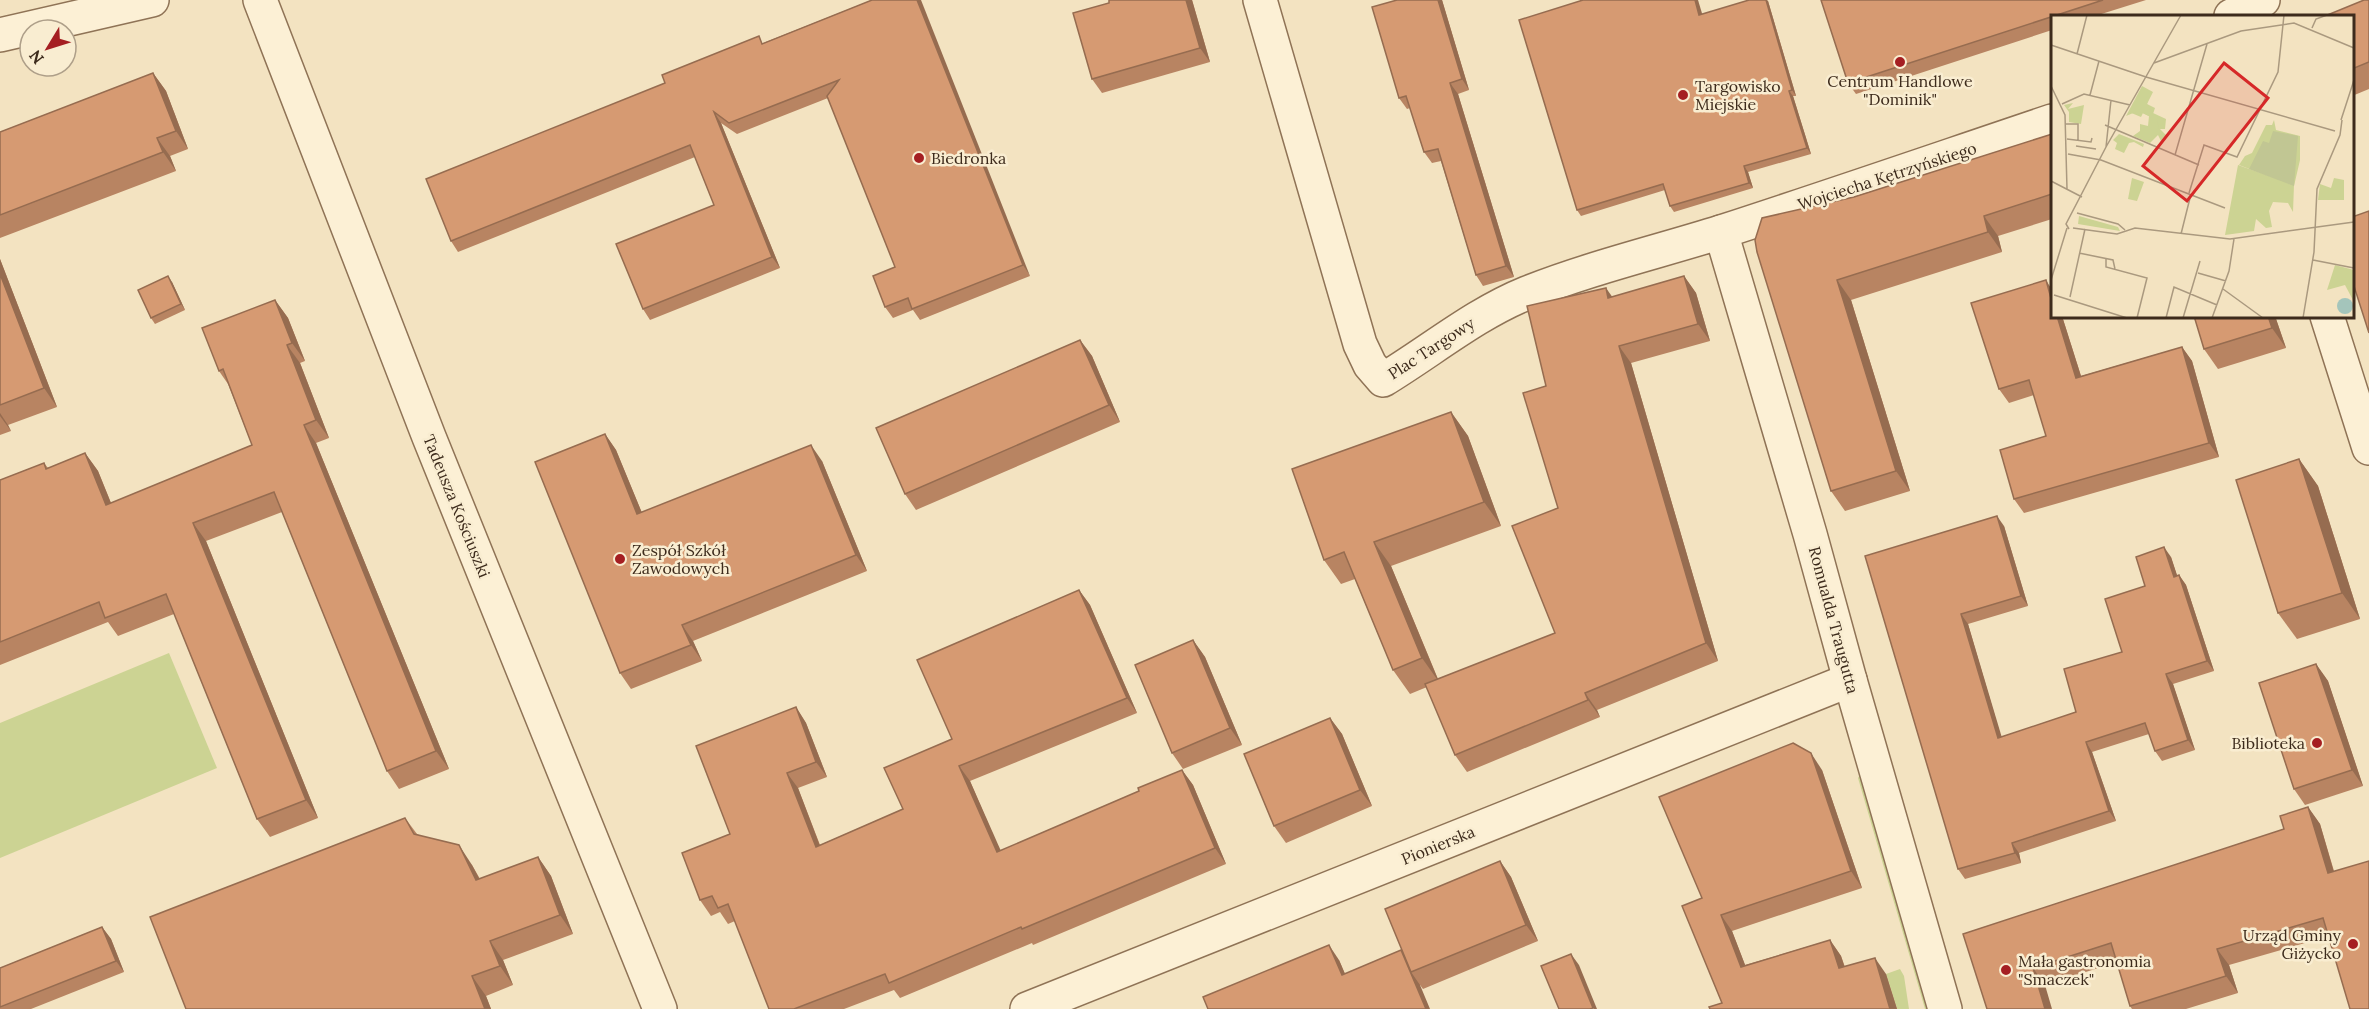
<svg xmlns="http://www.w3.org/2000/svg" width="2369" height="1009" font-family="Lora,serif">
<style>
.green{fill:#ccd393}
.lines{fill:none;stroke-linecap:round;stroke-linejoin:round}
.minor-casing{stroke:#8f7356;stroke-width:36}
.minor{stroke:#fcf0d5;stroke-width:33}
.wall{fill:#b88462}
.shaded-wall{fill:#966c50}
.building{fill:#d69a72;stroke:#966c50;stroke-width:1.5}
.poi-dot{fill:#a51f22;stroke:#f9edd1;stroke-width:2}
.labels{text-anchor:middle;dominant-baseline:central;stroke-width:5;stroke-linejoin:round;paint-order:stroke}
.poi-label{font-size:16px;fill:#3d2b1c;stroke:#f9edd1;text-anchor:start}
.street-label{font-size:16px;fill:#3d2b1c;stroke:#f9edd1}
.inset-road{fill:none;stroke:#aa997f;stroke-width:1.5}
.view{fill:#d62828;fill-opacity:0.15;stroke:#d62828;stroke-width:3}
.inset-edge{fill:none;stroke:#3d2b1c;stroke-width:3}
</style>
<rect width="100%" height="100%" fill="#f3e3c1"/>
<g class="green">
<polygon points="169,653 217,768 0,858 0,723"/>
<polygon points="1861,773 1930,1009 1925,1009 1858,778"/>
<polygon points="1900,969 1904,976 1909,1009 1897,1009 1886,974"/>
</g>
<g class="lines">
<g class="minor-casing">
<g id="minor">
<polyline points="260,0 429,437 660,1009"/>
<path d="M1260 0 1360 344 1370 365 1383 380C1431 351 1475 314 1527 293 1590 268 1657 252 1721 232 1832 196 1942 158 2052 121"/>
<polyline points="2231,16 2263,0"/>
<polyline points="0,35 152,0"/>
<polyline points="1721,232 1810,534 1850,680 1945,1009"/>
<polyline points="2327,316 2369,448"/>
<polyline points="1027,1009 1850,680"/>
</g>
</g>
<use href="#minor" class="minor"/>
</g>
<g class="wall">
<polygon points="872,0 1030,276 920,320 913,310 893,318 885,307 895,267 828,98 737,134 721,123 780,268 650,320 643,309 714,205 695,157 458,252 451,241 665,83 763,43"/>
<polygon points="1192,0 1210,62 1102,93 1092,79 1109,3"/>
<polygon points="1442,0 1469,90 1458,94 1514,277 1483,286 1476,275 1441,161 1432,163 1424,152 1410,108 1407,109 1399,98"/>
<polygon points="1821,0 2146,0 2095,16 2052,16 2052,30 1856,94 1848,83"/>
<polygon points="2369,0 2369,89 2352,96 2352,16"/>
<polygon points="1768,1 1796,96 1793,96 1811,154 1748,172 1753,188 1674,212 1670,206 1665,190 1581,216 1577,210 1702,14"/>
<polygon points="153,73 166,91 188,149 170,156 176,171 0,238 0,132"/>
<polygon points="2052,134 2052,219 1998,236 2002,252 1851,300 1910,491 1845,511 1831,491 1755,240 1854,197"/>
<polygon points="0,259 57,407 8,425 11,431 0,435"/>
<polygon points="1684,276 1696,293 1710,341 1631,363 1718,661 1597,710 1600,717 1467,772 1455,755 1427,687 1410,694 1393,670 1355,579 1341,584 1324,560 1451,412 1468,436 1501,526 1391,566 1438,679 1555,633 1558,508 1546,386 1612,297"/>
<polygon points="172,282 185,310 155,324 151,318"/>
<polygon points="275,300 288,318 305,361 300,363 329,438 316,443 449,769 399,789 387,771 282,512 206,541 318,818 270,837 257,819 174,614 118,636 108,622 0,665 0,480 44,463 48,468 85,453 98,471 111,503 252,445 228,384 219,371"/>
<polygon points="2052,316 2062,316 2081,376 2182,347 2192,361 2219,457 2024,513 2014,499 2046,436 2034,395 2009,403 1999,389"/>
<polygon points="2275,316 2286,348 2218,369 2204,349"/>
<polygon points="1080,340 1092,356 1120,422 916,510 905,494"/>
<polygon points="605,434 616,450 642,513 822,461 867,571 693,641 702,661 631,689 620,673"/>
<polygon points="2299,459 2318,486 2360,619 2297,639 2278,613"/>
<polygon points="2004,526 2028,606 1968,624 2001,737 2076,712 2122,652 2145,586 2171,557 2177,576 2179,575 2186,585 2214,671 2173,684 2195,750 2162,761 2155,751 2149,734 2092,752 2116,821 2019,853 2021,863 1965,879 1958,869 1865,556"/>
<polygon points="1079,590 1090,605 1137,713 970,781 1000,851 1139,791 1182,770 1193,785 1226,864 1033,945 1032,943 900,998 894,990 844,1009 769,1009 735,921 728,924 720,912 711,916 700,900 730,834 796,707 806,723 827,777 798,788 820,845 903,809 952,739"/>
<polygon points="1193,640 1205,657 1242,745 1183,769 1172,753"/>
<polygon points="2316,664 2328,681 2363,786 2305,805 2294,789"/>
<polygon points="1330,718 1342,734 1372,806 1286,843 1274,826"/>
<polygon points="1822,770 1862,888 1732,931 1745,965 1830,940 1841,956 1845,967 1886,974 1897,1009 1710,1009 1722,1003 1702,898"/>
<polygon points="2308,807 2320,824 2334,871 2329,936 2229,965 2238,993 2186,1009 2132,1009 2130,1006 2117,962 2045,985 1963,934 2284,829"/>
<polygon points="405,818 417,834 472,865 480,879 538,857 551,876 573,934 503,960 513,985 486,996 491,1009 186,1009"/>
<polygon points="1500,861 1511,877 1538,941 1423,989 1420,985 1208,1009 1339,960 1345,974 1401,950"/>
<polygon points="102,927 111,939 124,972 31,1009 0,1009 0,968"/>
</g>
<g class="shaded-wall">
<polygon points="917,0 921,0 1030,276 1023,265"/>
<polygon points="1186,0 1192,0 1210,62 1200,48"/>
<polygon points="1438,0 1442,0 1469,90 1462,79"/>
<polygon points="1695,0 1698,0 1704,20 1699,15"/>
<polygon points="1766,0 1767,0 1768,1 1796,96 1792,90"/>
<polygon points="153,73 166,91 188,149 176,131"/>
<polygon points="1450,83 1458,94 1514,277 1506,266"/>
<polygon points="1789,91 1793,96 1811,154 1807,148"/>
<polygon points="714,112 721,123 780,268 772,257"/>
<polygon points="157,138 170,156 176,171 163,152"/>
<polygon points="1744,166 1748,172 1753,188 1749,183"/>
<polygon points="1984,216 1998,236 2002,252 1988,232"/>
<polygon points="0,259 57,407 44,388 0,274"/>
<polygon points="168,276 172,282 185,310 181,304"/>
<polygon points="1684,276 1696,293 1710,341 1698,324"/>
<polygon points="1837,280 1851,300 1910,491 1896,471"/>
<polygon points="2046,280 2052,290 2052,302"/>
<polygon points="1606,288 1618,305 1608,298"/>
<polygon points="275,300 288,318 305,361 292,343"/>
<polygon points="2057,316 2062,316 2086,392 2076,378"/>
<polygon points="2268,316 2275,316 2286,348 2272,328"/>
<polygon points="1080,340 1092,356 1120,422 1109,405"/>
<polygon points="287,345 300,363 329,438 316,420"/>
<polygon points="1619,346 1631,363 1718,661 1706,643"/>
<polygon points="2182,347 2192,361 2219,457 2209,443"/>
<polygon points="1451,412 1468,436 1501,526 1484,502"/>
<polygon points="0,413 8,425 11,431 0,416"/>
<polygon points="304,425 316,443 449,769 436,751"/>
<polygon points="605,434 616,450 649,530 637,514"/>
<polygon points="811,445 822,461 867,571 856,555"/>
<polygon points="85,453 98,471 119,523 106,505"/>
<polygon points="2299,459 2318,486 2360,619 2342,593"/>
<polygon points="1997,516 2004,526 2028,606 2021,596"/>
<polygon points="193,523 206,541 318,818 306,800"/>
<polygon points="1374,542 1391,566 1439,682 1422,658"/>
<polygon points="2164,547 2171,557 2181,587 2174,577"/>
<polygon points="2179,575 2186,585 2214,671 2207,661"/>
<polygon points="1079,590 1090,605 1137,713 1127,698"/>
<polygon points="1961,614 1968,624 2005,748 1998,738"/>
<polygon points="682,625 693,641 702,661 691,645"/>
<polygon points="1193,640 1205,657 1242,745 1230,728"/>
<polygon points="2316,664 2328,681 2363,786 2352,770"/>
<polygon points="2166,674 2173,684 2195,750 2188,740"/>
<polygon points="1585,693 1597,710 1600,717 1588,700"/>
<polygon points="796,707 806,723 827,777 816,762"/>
<polygon points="1330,718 1342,734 1372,806 1360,790"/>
<polygon points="2086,742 2092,752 2116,821 2109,811"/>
<polygon points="1811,753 1822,770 1862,888 1851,871"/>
<polygon points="959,766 970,781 1008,867 997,852"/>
<polygon points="1182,770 1193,785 1226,864 1215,848"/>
<polygon points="787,773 798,788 826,862 816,847"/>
<polygon points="2308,807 2320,824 2339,890 2328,873"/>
<polygon points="2012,843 2019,853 2021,863 2015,853"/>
<polygon points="459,845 472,865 490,899 476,880"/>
<polygon points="538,857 551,876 573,934 560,915"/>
<polygon points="1500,861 1511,877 1538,941 1526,925"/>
<polygon points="1721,915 1732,931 1752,983 1741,967"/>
<polygon points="102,927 111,939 124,972 116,961"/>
<polygon points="1830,940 1841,956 1850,984 1839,968"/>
<polygon points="490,941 503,960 513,985 500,966"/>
<polygon points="1329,945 1339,960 1352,990 1342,975"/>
<polygon points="2217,949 2229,965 2238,993 2226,976"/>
<polygon points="1401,950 1411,972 1420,985 1430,1009 1426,1009"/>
<polygon points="1571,954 1579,965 1597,1009 1594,1009 1593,1008"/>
<polygon points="1875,958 1886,974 1897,1009 1890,1009"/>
<polygon points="2033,968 2045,985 2052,1009 2045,1009"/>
<polygon points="472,976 486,996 491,1009 485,1009"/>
</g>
<g class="building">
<polygon points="872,0 917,0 1023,265 912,309 908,298 885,307 873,276 895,267 827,96 839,80 729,123 714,112 772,257 643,309 616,244 714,205 690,145 451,241 426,179 665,83 662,75 759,36 762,44"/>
<polygon points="1109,0 1186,0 1200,48 1092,79 1073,13 1109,3"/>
<polygon points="1397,0 1438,0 1462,79 1450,83 1506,266 1476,275 1438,149 1424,152 1406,96 1399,98 1372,7"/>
<polygon points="1583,0 1695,0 1699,15 1749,0 1766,0 1792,90 1789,91 1807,148 1744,166 1749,183 1670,206 1663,184 1577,210 1519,20"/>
<polygon points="1821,0 2103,0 1848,83"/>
<polygon points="2364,0 2369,0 2369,62 2352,69 2352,16 2325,16"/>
<polygon points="153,73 176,131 157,138 163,152 0,215 0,132"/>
<polygon points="2052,134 2052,194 1984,216 1988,232 1837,280 1896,471 1831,491 1757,252 1755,240 1762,218 1854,197"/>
<polygon points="2369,211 2369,333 2352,280 2352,217"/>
<polygon points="0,274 44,388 0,405"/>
<polygon points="168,276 181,304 151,318 138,290"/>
<polygon points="1684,276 1698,324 1619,346 1706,643 1585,693 1588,700 1455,755 1425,684 1555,633 1512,526 1558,508 1523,393 1546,386 1527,306 1606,288 1608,298"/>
<polygon points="2046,280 2052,302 2052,316 2057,316 2076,378 2182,347 2209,443 2014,499 2000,450 2046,436 2029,380 1999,389 1971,303"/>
<polygon points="275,300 292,343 287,345 316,420 304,425 436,751 387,771 274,492 193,523 306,800 257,819 166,594 105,618 99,602 0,642 0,480 44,463 46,469 85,453 106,505 252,445 223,369 219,371 202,328"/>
<polygon points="2194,316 2268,316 2272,328 2204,349"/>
<polygon points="1080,340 1109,405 905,494 876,428"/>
<polygon points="1451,412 1484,502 1374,542 1422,658 1393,670 1344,552 1324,560 1292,469"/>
<polygon points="605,434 637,514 811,445 856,555 682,625 691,645 620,673 535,462"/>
<polygon points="2299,459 2342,593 2278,613 2236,480"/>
<polygon points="1997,516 2021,596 1961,614 1998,738 2076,712 2064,669 2122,652 2105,599 2145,586 2136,557 2164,547 2174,577 2179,575 2207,661 2166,674 2188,740 2155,751 2145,723 2086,742 2109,811 2012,843 2015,853 1958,869 1865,556"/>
<polygon points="1079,590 1127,698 959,766 997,852 1139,791 1138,788 1182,770 1215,848 1022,929 1021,927 889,983 885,974 794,1009 769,1009 728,904 718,908 712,896 700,900 682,853 730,834 696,746 796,707 816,762 787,773 816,847 903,809 884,768 952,739 917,660"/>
<polygon points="1193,640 1230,728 1172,753 1135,665"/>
<polygon points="2316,664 2352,770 2294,789 2259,683"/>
<polygon points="1330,718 1360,790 1274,826 1244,754"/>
<polygon points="1793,743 1811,753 1851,871 1721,915 1741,967 1830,940 1839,968 1875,958 1890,1009 1710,1009 1709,1007 1722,1003 1682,906 1702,898 1659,797"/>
<polygon points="2308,807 2328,873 2369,861 2369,1009 2350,1009 2323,918 2217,949 2226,976 2130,1006 2111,943 2033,968 2045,1009 1987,1009 1963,934 2284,829 2280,816"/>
<polygon points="405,818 414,834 459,845 476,880 538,857 560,915 490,941 500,966 472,976 485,1009 186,1009 150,917"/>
<polygon points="1500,861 1526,925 1411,972 1385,909"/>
<polygon points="102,927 116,961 0,1007 0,968"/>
<polygon points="1329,945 1342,975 1401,950 1426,1009 1208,1009 1203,997"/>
<polygon points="1571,954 1593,1008 1590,1009 1559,1009 1541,966"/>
</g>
<g class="poi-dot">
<circle cx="1900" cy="62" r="6"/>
<circle cx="1683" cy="95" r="6"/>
<circle cx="919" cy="158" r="6"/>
<circle cx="620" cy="559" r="6"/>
<circle cx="2317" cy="743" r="6"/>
<circle cx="2353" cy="944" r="6"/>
<circle cx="2006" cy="970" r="6"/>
</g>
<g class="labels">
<g class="poi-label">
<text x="1900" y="81" text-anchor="middle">Centrum Handlowe<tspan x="1900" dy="18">"Dominik"</tspan></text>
<text x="1695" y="86">Targowisko<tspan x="1695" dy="18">Miejskie</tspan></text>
<text x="931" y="158">Biedronka</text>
<text x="632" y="550">Zespół Szkół<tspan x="632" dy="18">Zawodowych</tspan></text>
<text x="2305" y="743" text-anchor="end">Biblioteka</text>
<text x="2341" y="935" text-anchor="end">Urząd Gminy<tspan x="2341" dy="18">Giżycko</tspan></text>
<text x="2018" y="961">Mała gastronomia<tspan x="2018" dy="18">"Smaczek"</tspan></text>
</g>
<g class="street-label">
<text transform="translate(1887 176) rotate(-18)">Wojciecha Kętrzyńskiego</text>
<text transform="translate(1431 348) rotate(-33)">Plac Targowy</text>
<text transform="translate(457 506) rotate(68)">Tadeusza Kościuszki</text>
<text transform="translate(1834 620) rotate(75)">Romualda Traugutta</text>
<text transform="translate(1438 845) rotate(-22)">Pionierska</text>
</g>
</g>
<g transform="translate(2051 15)">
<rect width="303" height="303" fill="#f3e3c1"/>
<path d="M97 84 96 89 104 93 102 99 110 106 108 113 115 120 110 126 107 120 99 128 82 121 89 116V109L97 111 98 101 92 98 90 102 78 97ZM22 88 17 94 33 90 30 109 18 107V97L13 90ZM68 119 93 129 92 132 83 127 78 128 73 138 64 134 66 128 62 125ZM187 150 243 170 242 197 237 188 222 187 218 196 221 212 215 213 205 204 203 216 174 220ZM81 163 93 167 86 186 77 184ZM283 163 293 165V185H267L269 169 280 173Z" fill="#ccd393"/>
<path d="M91 71 102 77 96 89 102 98 115 104 114 114H108L106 105 87 96 75 101ZM223 105 225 115 249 121V145L243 171 188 150 194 141 201 138 215 110H221ZM28 201 67 212 69 216 27 209ZM284 250 303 255V287L294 270 276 275Z" fill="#ccd393"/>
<path d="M222 116 247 121 243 171 198 154 212 126 218 128Z" fill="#c1c693"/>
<path d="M286 291a8 8 0 1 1 16 0a8 8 0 1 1-16 0Z" fill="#a4c5bb"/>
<path class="inset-road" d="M261 13 265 4 276 0M0 30 95 62 284 116M26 39 36 0M103 48 190 16 243 8 303 33M0 71 14 100 16 174M39 80 48 46M11 89 33 79 79 90M290 105 303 65M15 109H27V126M54 110 148 150M16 124 40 127 41 123M25 131 45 134M55 132 60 85M17 139 50 145 174 193M124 140 156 29M0 166 31 182M138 178 153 130 186 142 227 57 233 0M26 198 67 209 74 215M22 213 66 219 84 213 179 224 303 207M18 214 15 209 55 132 130 0M130 219 140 179M28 238 62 245 64 254M55 244V252L96 263 86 303M262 245 303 253M147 258 175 266M0 265 16 213M172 274 212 303M3 280 76 303M19 282 34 214M115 303 123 272 166 290M132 303 149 246M161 303 178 256 183 224M252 303 263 237 266 174 289 120 291 105"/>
<path class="view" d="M173 48 217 83 136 186 92 151Z"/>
<rect width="303" height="303" class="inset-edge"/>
</g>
<g transform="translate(48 48) rotate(232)"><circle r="28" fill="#f9edd1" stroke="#ae9f89" stroke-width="1.5"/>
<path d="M0-4.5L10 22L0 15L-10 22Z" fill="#a51f22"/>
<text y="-9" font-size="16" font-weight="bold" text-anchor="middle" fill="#3d2b1c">N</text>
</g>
</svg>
